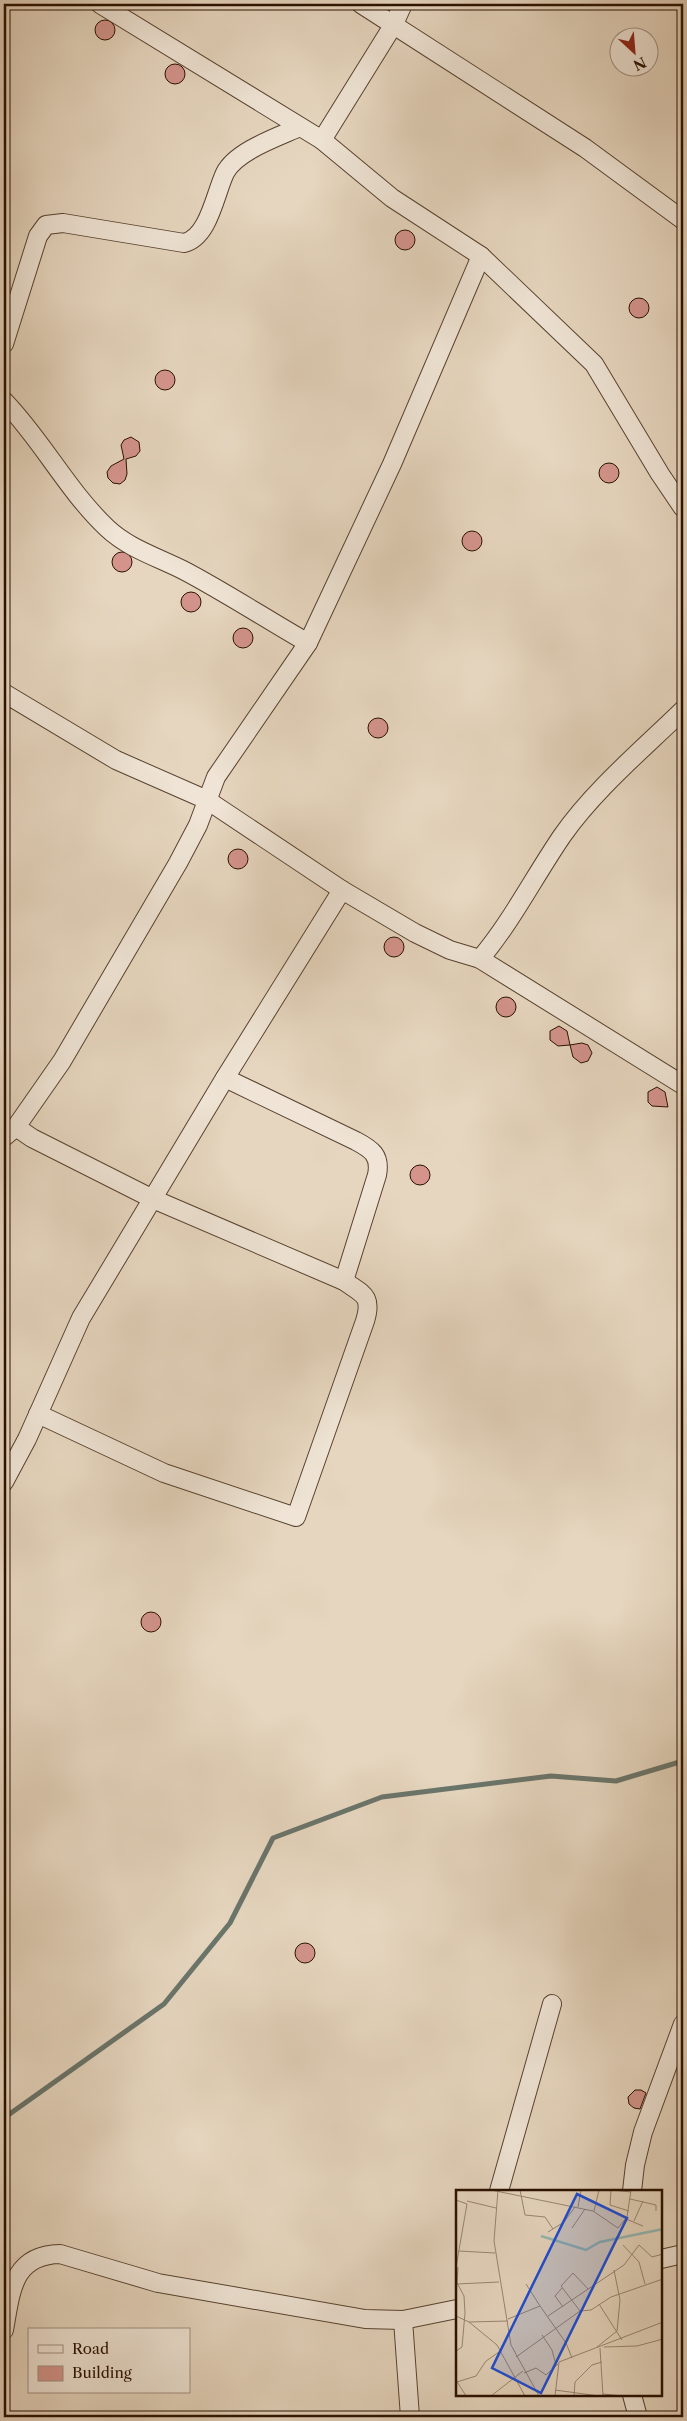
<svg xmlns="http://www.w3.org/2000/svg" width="687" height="2421" font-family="'Libre Caslon Text',serif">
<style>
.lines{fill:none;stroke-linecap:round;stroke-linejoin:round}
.stream{stroke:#6a756b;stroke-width:5}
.building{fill:#d4948c;stroke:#291000}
.minor-casing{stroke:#584230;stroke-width:20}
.minor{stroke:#efe4d5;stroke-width:18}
.inset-river{fill:none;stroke:#96b9b3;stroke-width:2.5}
.inset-road{fill:none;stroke:#9a8773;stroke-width:1}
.view{fill:#1d4ed8;fill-opacity:0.15;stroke:#1d4ed8;stroke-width:2.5}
.inset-edge{fill:none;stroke:#291000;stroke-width:2.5}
</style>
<rect width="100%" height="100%" fill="#e6d6bf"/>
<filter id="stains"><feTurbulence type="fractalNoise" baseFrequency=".004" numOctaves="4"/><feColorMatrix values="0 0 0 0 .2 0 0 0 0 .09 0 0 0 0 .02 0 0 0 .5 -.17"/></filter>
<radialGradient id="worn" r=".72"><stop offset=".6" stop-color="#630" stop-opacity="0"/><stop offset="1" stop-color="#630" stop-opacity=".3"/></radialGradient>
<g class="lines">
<polyline class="stream" points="4,2118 164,2004 230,1923 273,1838 382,1797 551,1776 616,1781 683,1761"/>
</g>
<g class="building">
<circle cx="105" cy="30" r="10"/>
<circle cx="175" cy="74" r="10"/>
<circle cx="405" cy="240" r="10"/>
<circle cx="639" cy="308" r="10"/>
<circle cx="165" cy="380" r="10"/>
<polygon points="131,437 139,442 140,451 136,456 126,459 127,474 125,480 120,484 113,483 108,478 107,472 111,466 124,459 121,445 124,440"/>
<circle cx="609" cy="473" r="10"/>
<circle cx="472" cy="541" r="10"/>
<circle cx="122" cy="562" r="10"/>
<circle cx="191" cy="602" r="10"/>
<circle cx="243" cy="638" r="10"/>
<circle cx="378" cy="728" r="10"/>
<circle cx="238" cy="859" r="10"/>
<circle cx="394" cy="947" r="10"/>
<circle cx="506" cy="1007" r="10"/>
<polygon points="559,1026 567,1031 570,1045 558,1046 550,1040 550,1031"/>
<polygon points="582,1043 588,1045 592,1053 588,1061 581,1063 573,1057 570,1045"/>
<polygon points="657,1087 665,1092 668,1107 652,1106 648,1102 648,1092"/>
<circle cx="420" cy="1175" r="10"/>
<circle cx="151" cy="1622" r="10"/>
<circle cx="305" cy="1953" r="10"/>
<polygon points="635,2090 641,2090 646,2093 640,2109 634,2108 629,2104 628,2097"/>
</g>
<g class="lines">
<g class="minor-casing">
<g id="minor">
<polyline points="100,4 322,140 392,198 481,256 594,364 660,474 683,508"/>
<polyline points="361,4 585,148 683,220"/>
<polyline points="322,140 394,24 403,4"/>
<path d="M4 344 38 236 46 225 63 223 184 243C209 237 215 194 225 173 236 151 278 137 300 127"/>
<path d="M4 401C42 440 67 490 107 528 128 548 157 557 183 570 225 592 266 619 308 643"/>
<path d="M4 693 116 760 207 800 342 890 415 933 450 950 480 959C512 921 534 877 562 836 594 790 643 749 683 710"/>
<polyline points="480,959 683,1085"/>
<path d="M225 1078 356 1141C371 1149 381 1155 377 1175L344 1281"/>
<polyline points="4,1137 16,1127"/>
<path d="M38 1414 164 1473 296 1517 365 1321C373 1295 362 1294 344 1281L153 1199 32 1138 16 1127 62 1061 178 863 198 825 216 777 308 643 392 464 481 256"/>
<polyline points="4,1482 27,1439 81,1318 225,1078 342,890"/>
<polyline points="499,2191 552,2004"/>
<polyline points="632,2191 635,2165 643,2132 683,2024"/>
<polyline points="661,2259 683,2254"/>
<polyline points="403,2320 410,2417"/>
<path d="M4 2330C11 2292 12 2255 60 2254L158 2283 365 2319 403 2320 457 2309"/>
<polyline points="632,2395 638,2417"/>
</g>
</g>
<use href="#minor" class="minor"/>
</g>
<g transform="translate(456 2190)">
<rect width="206" height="206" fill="#e6d6bf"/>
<path class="inset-river" d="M85 46 130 60 144 52 207 39"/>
<path class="inset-road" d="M35 0 137 21 162 38 171 27 175 0M42 0 38 51 55 155 83 206M64 0 69 25 89 27 97 39M155 0 154 15 173 21M156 0 175 2M174 9 200 15V21M0 10 11 14 0 77M11 11 40 18M122 17 125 0M138 21 143 0M170 29 187 36M178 31 187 11M116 38 129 19M92 42 108 32 119 17M167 55 183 72 189 94M3 61 39 63M1 94 43 92M70 94 84 116M106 98 99 106 107 117M143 114 166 150M124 121 135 120 155 107 207 89M0 126 13 132 52 131M92 126 168 75 183 55 196 67 207 64M52 129 84 116 110 153 116 168M13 132 41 155 69 206M86 145 96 160 100 175M141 157 161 141 164 110 158 80M148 157 181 156 207 149M144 158 147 206M0 161 6 157 9 123 8 106 1 93 2 77M60 167 124 121 105 96 117 83 132 99M68 183 80 178 90 185 102 174M0 190 10 206M1 192 20 186 30 171 43 162M99 200 143 206M147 204 167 206M35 206 67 181M99 206 103 172 207 132M118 206 119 192 136 175 146 172"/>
<path class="view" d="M121 4 171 28 85 203 36 178Z"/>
<rect width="206" height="206" class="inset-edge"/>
</g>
<rect width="687" height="2421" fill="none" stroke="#e6d6bf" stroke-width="20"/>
<rect x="5" y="5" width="677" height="2411" fill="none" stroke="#291000" stroke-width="2.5"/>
<rect x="10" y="10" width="667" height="2401" fill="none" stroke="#291000"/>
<rect x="28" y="2328" width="162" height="65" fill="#efe4d5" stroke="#a08f80"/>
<rect x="38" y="2345" width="25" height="8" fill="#efe4d5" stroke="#a08f80"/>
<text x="72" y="2354" font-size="15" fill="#291000">Road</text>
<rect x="38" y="2366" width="25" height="15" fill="#d4948c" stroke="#a08f80"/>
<text x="72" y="2378" font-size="15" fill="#291000">Building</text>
<g transform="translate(634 52) rotate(154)"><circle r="24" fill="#efe4d5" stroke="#a08f80"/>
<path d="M0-4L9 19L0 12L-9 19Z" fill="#8f2418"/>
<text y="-8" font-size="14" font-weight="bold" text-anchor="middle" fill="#291000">N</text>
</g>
<rect width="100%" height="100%" filter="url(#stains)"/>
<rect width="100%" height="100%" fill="url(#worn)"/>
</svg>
